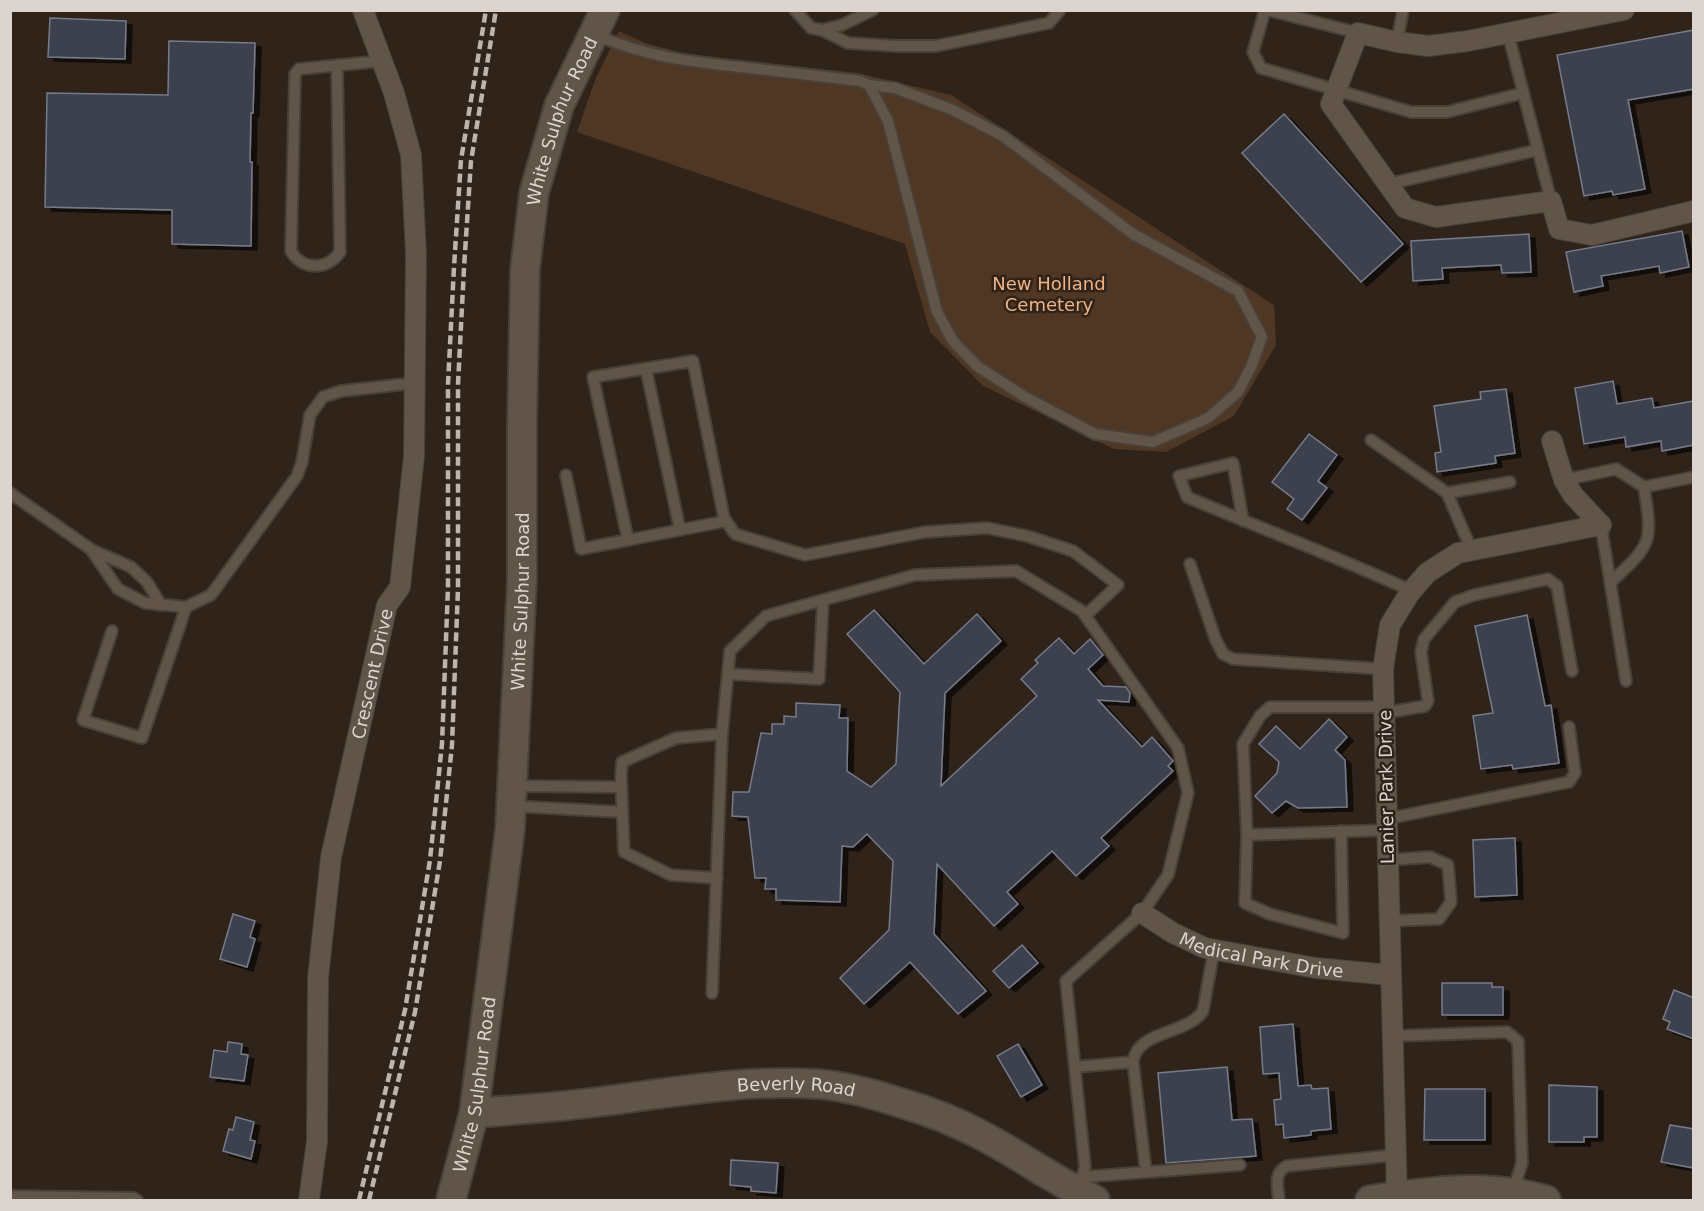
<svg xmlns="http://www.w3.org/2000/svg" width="1704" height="1211" font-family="'DejaVu Sans',sans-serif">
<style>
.green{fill:#4f3723}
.building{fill:#3c404d;stroke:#767b8a;stroke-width:1.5;filter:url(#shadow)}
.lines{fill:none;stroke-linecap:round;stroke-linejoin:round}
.lane-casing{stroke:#494039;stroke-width:14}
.street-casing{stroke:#494039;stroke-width:22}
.secondary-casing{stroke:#494039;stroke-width:32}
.lane{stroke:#615449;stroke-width:10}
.street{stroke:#615449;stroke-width:20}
.secondary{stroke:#615449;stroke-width:28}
.rail{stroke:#bdb4ae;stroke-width:4.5;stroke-dasharray:9 4.5;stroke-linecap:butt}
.labels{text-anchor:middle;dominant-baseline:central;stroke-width:5;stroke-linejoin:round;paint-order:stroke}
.street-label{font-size:18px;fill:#dcd4ce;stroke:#2f231a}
.park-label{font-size:18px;fill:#f1b382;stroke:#2f231a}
</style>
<defs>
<filter id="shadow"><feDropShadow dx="6" dy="4" stdDeviation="0" flood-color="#0009"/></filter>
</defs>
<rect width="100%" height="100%" fill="#2f231a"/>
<polygon class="green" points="619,31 645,43 686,54 857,73 951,95 1274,305 1276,345 1234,416 1166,452 1114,449 983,386 930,332 905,244 577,132 595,80"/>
<g class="building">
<polygon points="50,18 126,21 125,59 48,57"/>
<polygon points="1694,30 1694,89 1628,100 1645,189 1613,195 1612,191 1584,196 1557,55"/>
<polygon points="169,41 255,43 253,113 251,113 250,162 252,162 251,246 172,244 172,210 45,207 47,93 168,95"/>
<polygon points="1284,114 1403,244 1361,282 1242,153"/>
<polygon points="1682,231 1689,267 1660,273 1659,266 1601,276 1603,286 1574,292 1566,252"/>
<polygon points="1529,234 1531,272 1502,273 1501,265 1442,268 1443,279 1413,281 1411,241"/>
<polygon points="1613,381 1617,404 1652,398 1654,408 1694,401 1694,445 1662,451 1661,441 1626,447 1625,437 1584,444 1575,388"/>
<polygon points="1506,389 1515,453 1495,456 1496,463 1437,472 1435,453 1441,452 1434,406 1481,399 1480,392"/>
<polygon points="1309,434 1337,455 1318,481 1327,488 1302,520 1287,509 1294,499 1272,482"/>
<polygon points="874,610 924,664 977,614 1001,641 945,693 941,786 1037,696 1021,679 1038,663 1035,660 1059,638 1074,654 1090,639 1103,655 1088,669 1103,686 1126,687 1130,693 1129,702 1098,700 1142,747 1152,737 1173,761 1168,766 1173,771 1101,838 1109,846 1076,876 1052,851 1007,892 1018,904 994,926 937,864 934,934 986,991 958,1014 910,962 864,1004 840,978 889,930 893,861 867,834 853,847 842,846 840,902 776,900 776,889 765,889 766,878 755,878 748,817 732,816 733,792 749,792 761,733 772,734 772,724 784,724 784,716 796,717 796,703 840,705 839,718 848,718 847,771 871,787 896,764 900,692 847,634"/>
<polygon points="1527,615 1545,706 1551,705 1559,763 1513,769 1512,765 1481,769 1473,716 1493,713 1475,626"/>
<polygon points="1329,719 1347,737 1335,750 1345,760 1347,807 1298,808 1286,801 1272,813 1255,796 1277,773 1279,762 1259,744 1276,726 1300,749"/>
<polygon points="1515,838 1517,895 1475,897 1473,840"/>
<polygon points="233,914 255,921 250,937 255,939 247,967 220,959"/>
<polygon points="1022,945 1038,963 1009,988 993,971"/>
<polygon points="1442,983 1492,983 1492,987 1503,987 1503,1015 1442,1015"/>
<polygon points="1674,990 1694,998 1694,1039 1667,1029 1670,1022 1663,1019"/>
<polygon points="1293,1024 1298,1086 1311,1085 1312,1089 1328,1088 1331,1129 1311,1131 1311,1135 1284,1138 1283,1124 1276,1125 1274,1100 1281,1099 1279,1073 1263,1074 1260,1027"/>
<polygon points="228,1042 242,1044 241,1054 248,1055 244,1081 210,1077 214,1050 227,1052"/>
<polygon points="1018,1044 1042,1085 1021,1097 997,1056"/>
<polygon points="1227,1067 1232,1120 1252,1119 1256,1156 1166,1163 1158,1073"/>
<polygon points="1549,1085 1597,1087 1597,1137 1584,1137 1584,1142 1549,1142"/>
<polygon points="1425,1089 1485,1089 1485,1140 1424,1140"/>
<polygon points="236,1117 254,1122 250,1140 255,1141 251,1159 223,1151 229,1129 233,1130"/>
<polygon points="1670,1125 1694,1129 1694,1168 1661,1162"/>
<polygon points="731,1160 778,1163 776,1193 751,1191 751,1187 730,1185"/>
</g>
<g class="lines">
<g class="lane-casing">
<g id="lane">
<polyline points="795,10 811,28 822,30 848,43 897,46 936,46 1049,23 1060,10"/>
<polyline points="1265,10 1253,52 1261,68 1411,112 1447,112 1523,93"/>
<polyline points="1268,10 1358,33"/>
<polyline points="822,30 842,25 873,10"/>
<polyline points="1508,33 1551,201"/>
<path d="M596 35C649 58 693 62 749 68 786 72 823 77 860 81L869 85 888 121 937 312 953 341 977 366 1025 397 1095 434 1153 442 1208 418 1238 392 1251 367 1262 337 1238 291 1133 234 1003 136 953 110 895 88 869 85"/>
<polyline points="1397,42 1403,10"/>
<path d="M337 65 340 252C328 270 302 271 291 251L295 74 299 69 382 61"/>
<polyline points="1388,184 1538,150"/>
<polyline points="646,369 680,530"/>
<polyline points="1371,440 1447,493"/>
<polyline points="566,475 581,549 628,540 593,377 693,361 724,518 735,534 805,555 925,532 987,528 1027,536 1073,551 1118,585 1086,615"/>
<path d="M1564 480 1616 469 1644 487C1646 503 1651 523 1647 539 1642 556 1622 571 1610 583"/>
<polyline points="1644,487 1694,477"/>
<polyline points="10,493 92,550 131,567 147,582 161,605"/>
<path d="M1243 521 1233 463 1179 476 1187 497C1262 529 1338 557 1412 591"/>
<polyline points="1601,525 1626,681"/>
<polyline points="628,540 726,521"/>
<polyline points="92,551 118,589 145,603 186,607"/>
<polyline points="1472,551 1447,493 1510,482"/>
<polyline points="1190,564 1215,638 1223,654 1233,659 1383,669"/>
<polyline points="112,631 83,720 142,738 186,607 211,595 297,476 302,462 310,415 323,397 341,391 415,383"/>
<polyline points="728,674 819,679 823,600"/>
<polyline points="1384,713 1425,706 1428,701 1421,652 1424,639 1455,602 1474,595 1548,579 1557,586 1572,671"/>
<polyline points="514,786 621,787"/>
<polyline points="511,806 622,812"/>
<polyline points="1386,819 1569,782 1575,773 1569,727"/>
<polyline points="1341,831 1343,933 1270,914 1245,903 1247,835 1387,830"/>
<polyline points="1247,835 1243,744 1260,716 1270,707 1384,707"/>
<polyline points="1387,860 1430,857 1448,865 1451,902 1439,919 1389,921"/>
<polyline points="717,878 671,875 624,852 621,776 622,762 676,738 722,734"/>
<polyline points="712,993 722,734 730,651 766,616 823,600 915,575 1016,571 1082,611 1178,748 1188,793 1168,875 1142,913 1066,981 1085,1167 1078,1189"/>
<polyline points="1392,1036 1507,1032 1518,1041 1522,1163 1513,1191"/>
<path d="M1133 1062C1137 1030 1187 1035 1203 1011L1214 949"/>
<polyline points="1075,1067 1133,1062 1146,1172"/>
<polyline points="1082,1177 1240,1165"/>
<polyline points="10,1196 133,1198 137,1200"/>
<path d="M1279 1200C1278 1187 1273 1173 1287 1166L1396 1155"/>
</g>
</g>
<g class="street-casing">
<g id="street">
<polyline points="1624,10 1468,41 1428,46 1397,42 1358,33 1331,104 1405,208 1436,217 1551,201 1559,229 1592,235 1694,211"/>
<polyline points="1552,441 1564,480 1573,495 1601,525"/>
<path id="s1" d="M1142 913 1173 933 1205 948 1316 968 1390 975"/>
<polyline points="1397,1196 1383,669 1390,625 1409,594 1427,573 1458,553 1601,525"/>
<path id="s2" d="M309 1200 317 1141 318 978 331 857 387 605 400 587 414 456 416 254 411 155 394 93 363 10"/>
</g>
</g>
<g class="secondary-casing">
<g id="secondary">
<path id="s3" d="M474 1113C518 1110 561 1107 605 1101 675 1092 747 1079 817 1084 845 1086 874 1094 901 1103 929 1111 959 1123 985 1137 1022 1157 1057 1182 1095 1200"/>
<path id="s4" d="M451 1200 474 1113 510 829 522 579V424L525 270 534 193 559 106 605 10"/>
<path d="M1370 1200C1430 1191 1488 1183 1546 1200"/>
</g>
</g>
<use href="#lane" class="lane"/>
<use href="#street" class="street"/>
<use href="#secondary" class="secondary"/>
<g class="rail">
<polyline points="359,1200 405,1010 430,860 442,744 448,587 448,384 454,267 461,160 486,10"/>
<polyline points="369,1200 415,1012 440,861 452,745 458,588 458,384 464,268 471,161 496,10"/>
</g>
</g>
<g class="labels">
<g class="street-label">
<text stroke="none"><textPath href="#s4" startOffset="1090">White Sulphur Road</textPath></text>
<text stroke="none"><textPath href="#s4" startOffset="604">White Sulphur Road</textPath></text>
<text stroke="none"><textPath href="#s2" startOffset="532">Crescent Drive</textPath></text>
<text transform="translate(1386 787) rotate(-91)">Lanier Park Drive</text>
<text stroke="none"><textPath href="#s1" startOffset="129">Medical Park Drive</textPath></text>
<text stroke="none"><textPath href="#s4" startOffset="118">White Sulphur Road</textPath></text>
<text stroke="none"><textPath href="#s3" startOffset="324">Beverly Road</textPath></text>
</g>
<g class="park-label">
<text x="1049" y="283">New Holland<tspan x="1049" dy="21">Cemetery</tspan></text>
</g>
</g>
<rect width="1704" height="1211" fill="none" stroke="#dcd4ce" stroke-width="24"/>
</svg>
